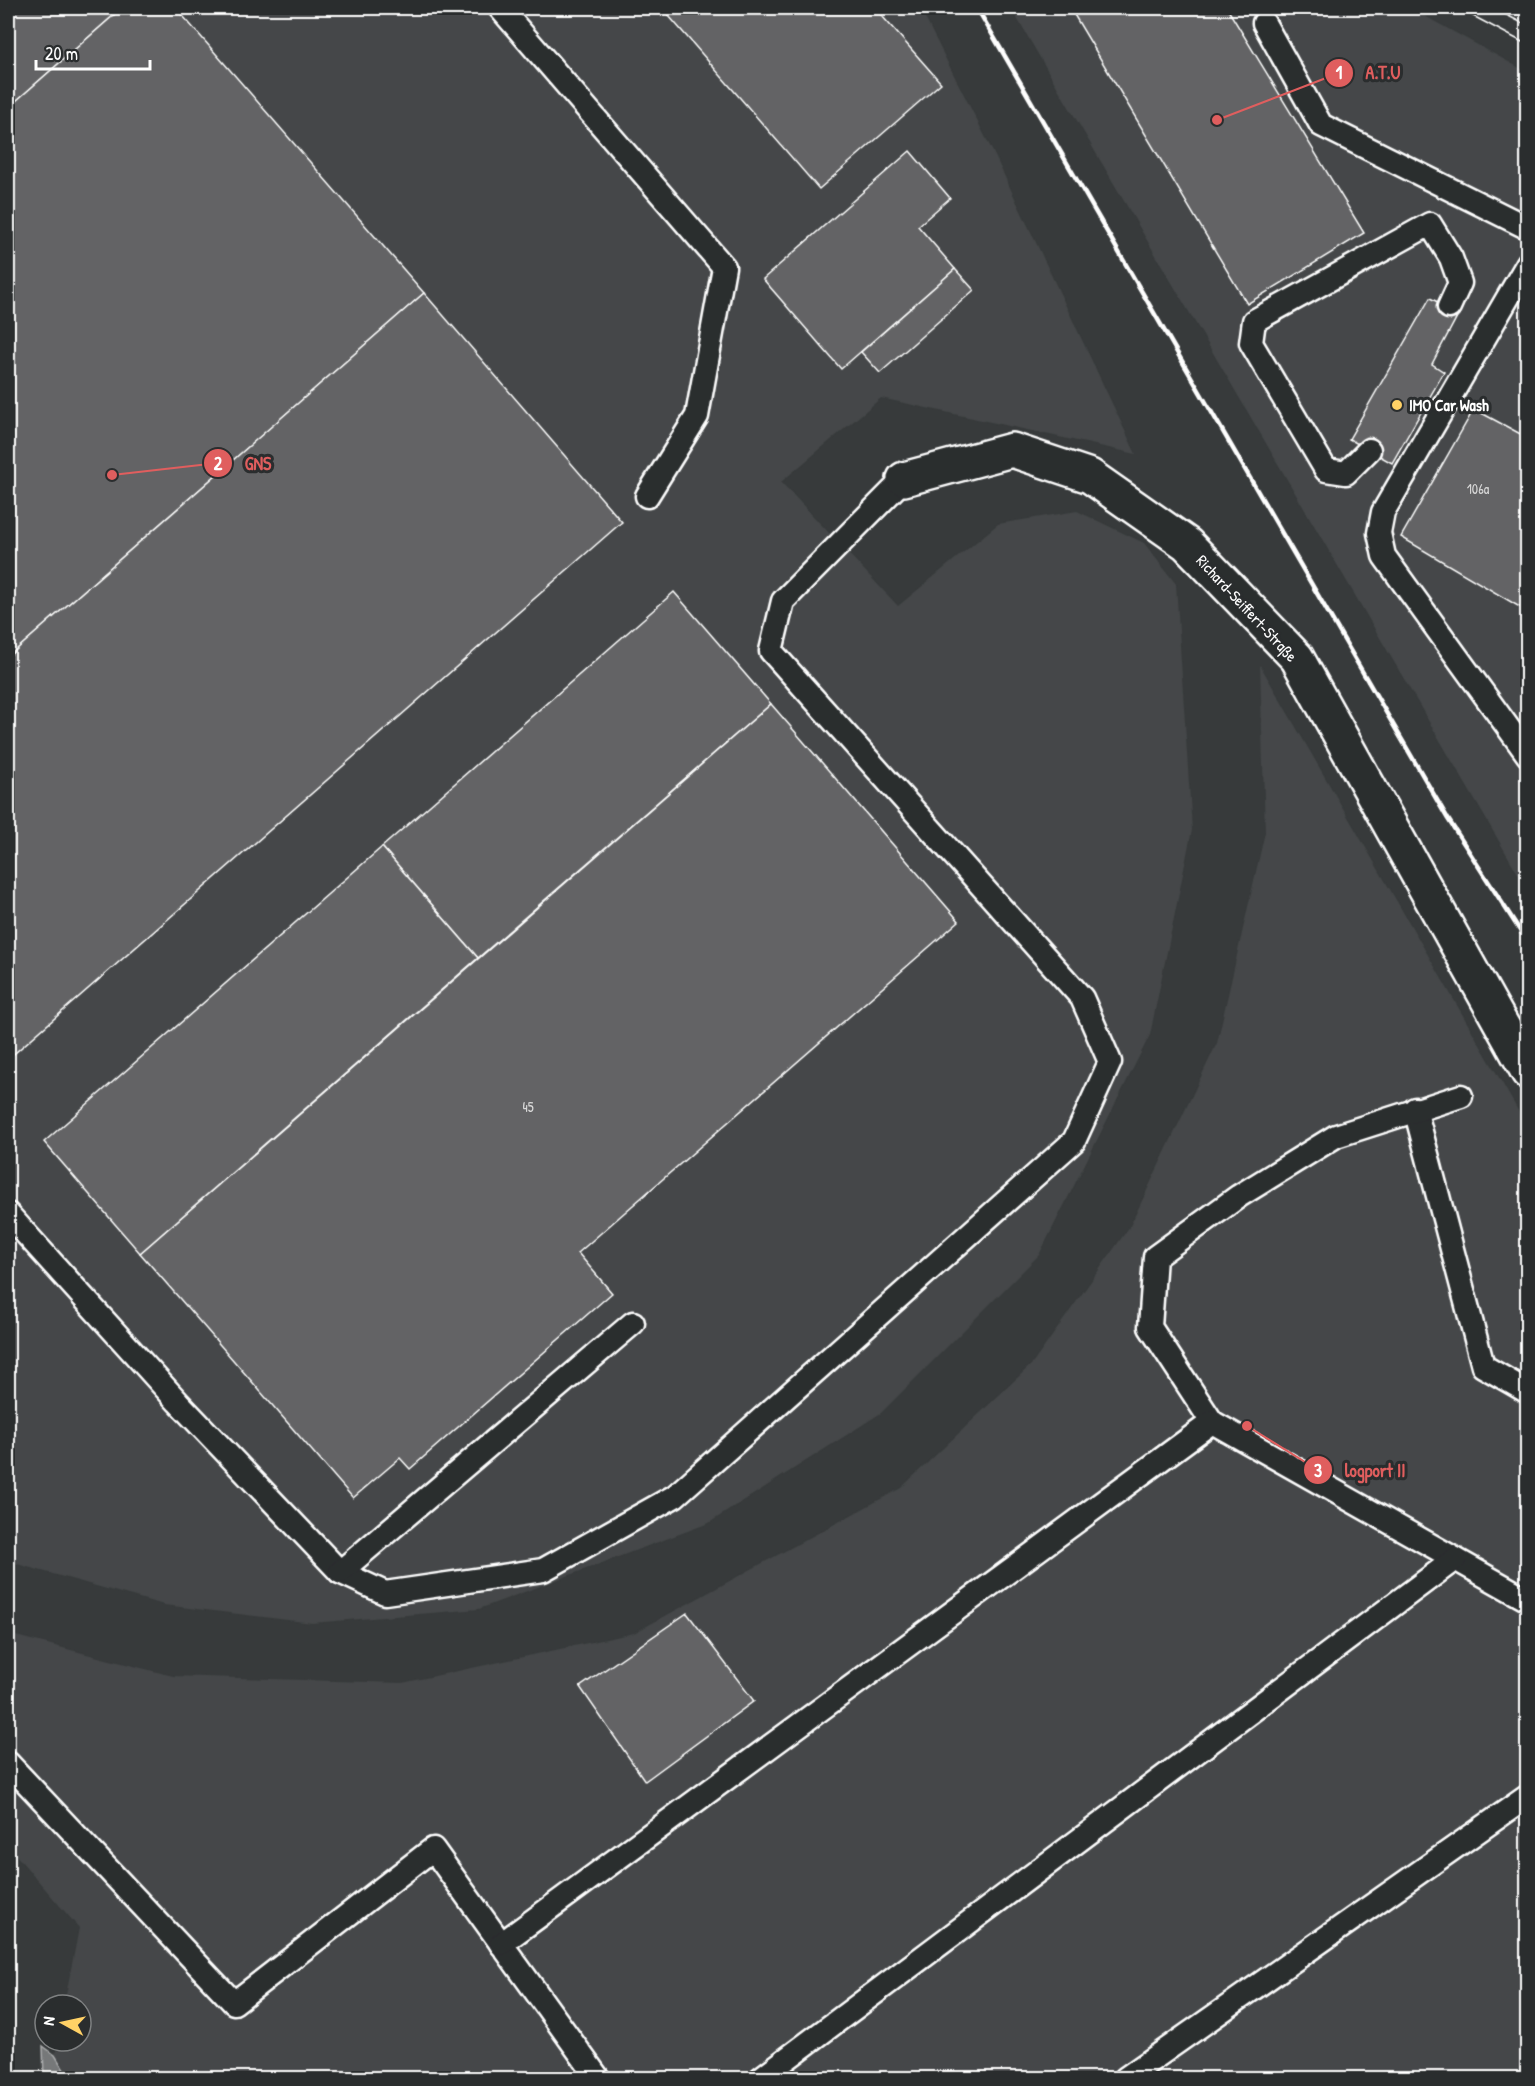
<svg xmlns="http://www.w3.org/2000/svg" width="1535" height="2086" font-family="'Patrick Hand',sans-serif">
<style>
.built{fill:#444748}
.water{fill:#767879;stroke:#adaeaf;stroke-width:1.5}
.building{fill:#636465;stroke:#fff;stroke-width:1.5}
.lines{fill:none;stroke-linecap:round;stroke-linejoin:round}
.service-casing{stroke:#fff;stroke-width:27}
.minor-casing{stroke:#fff;stroke-width:38}
.service{stroke:#2a2d2e;stroke-width:22}
.minor{stroke:#2a2d2e;stroke-width:33}
.tram{stroke:#fff;stroke-width:1.5}
.rail{stroke:#fff;stroke-width:4.5}
.poi-dot{fill:#ffd166;stroke:#2a2d2e;stroke-width:2}
.labels{text-anchor:middle;dominant-baseline:central;stroke-width:6;stroke-linejoin:round;paint-order:stroke}
.number-label{font-size:14px;fill:#d8d8d8}
.poi-label{font-size:16px;font-weight:bold;fill:#fff;stroke:#2a2d2e;text-anchor:start}
.street-label{font-size:16px;fill:#fff;stroke:#2a2d2e}
.leader{fill:none;stroke:#e05e5e;stroke-width:2}
.callout-dot{fill:#e05e5e;stroke:#2a2d2e;stroke-width:2}
.mark-label{font-size:18px;text-anchor:middle;font-weight:bold;fill:#fff}
.callout-label{font-size:18px;text-anchor:middle;font-weight:bold;fill:#e05e5e;stroke:#2a2d2e;stroke-width:6;stroke-linejoin:round;paint-order:stroke}
</style>
<rect width="100%" height="100%" fill="#373a3b"/>
<filter id="ink" filterUnits="userSpaceOnUse"><feTurbulence type="fractalNoise" baseFrequency=".0167" numOctaves="2"/><feDisplacementMap in="SourceGraphic" scale="12" xChannelSelector="R" yChannelSelector="G"/><feConvolveMatrix kernelMatrix="1 2 1 2 8 2 1 2 1" color-interpolation-filters="sRGB"/></filter>
<g filter="url(#ink)">
<g class="built">
<polygon points="8,8 920,8 995,156 1136,454 881,398 781,482 898,606 998,524 1077,511 1144,543 1176,584 1192,830 1150,1035 1039,1255 881,1413 709,1523 479,1609 312,1623 164,1605 17,1564 8,1559"/>
<polygon points="1011,8 1410,8 1527,72 1527,889"/>
<polygon points="1260,665 1527,1126 1527,2078 69,2078 55,2055 58,2041 81,2041 81,2005 64,2005 79,1928 8,1846 8,1634 173,1676 402,1683 634,1633 901,1488 1033,1363 1130,1226 1217,1043 1265,832"/>
</g>
<polygon class="water" points="43,2046 55,2055 69,2078 44,2078"/>
<g class="building">
<polygon points="8,8 122,8 8,108"/>
<polygon points="122,8 176,8 424,293 8,657 8,108"/>
<polygon points="662,8 875,8 941,83 819,189"/>
<polygon points="1070,8 1227,8 1364,233 1247,304"/>
<polygon points="910,151 950,198 918,226 955,269 841,369 763,279"/>
<polygon points="955,269 974,290 880,373 861,352"/>
<polygon points="424,293 622,522 8,1059 8,657"/>
<polygon points="1430,298 1459,313 1432,364 1444,372 1392,463 1349,439"/>
<polygon points="1474,409 1528,438 1528,612 1401,537"/>
<polygon points="674,592 771,704 478,958 382,847"/>
<polygon points="771,704 959,921 578,1253 612,1293 410,1469 400,1458 353,1498 140,1253"/>
<polygon points="382,847 478,958 140,1253 44,1142"/>
<polygon points="687,1613 754,1701 645,1781 580,1687"/>
</g>
<g class="lines">
<g class="service-casing">
<g id="service">
<polyline points="500,8 724,267 697,416 647,496"/>
<polyline points="1264,23 1321,125 1528,228"/>
<polyline points="1528,263 1383,512 1379,533 1384,556 1528,755"/>
<polyline points="1369,450 1346,473 1326,470 1251,343 1254,321 1430,224 1451,258 1460,283 1449,307"/>
<polyline points="1415,1109 1483,1366 1528,1392"/>
<polyline points="8,1214 178,1402 340,1572 385,1593 543,1570 675,1496 1074,1141 1110,1062 1082,998 771,651 783,601 904,479"/>
<polyline points="1212,1422 1150,1327 1155,1257 1239,1196 1336,1136 1461,1096"/>
<polyline points="340,1572 633,1323"/>
<polyline points="8,1763 234,2003 433,1849 598,2078"/>
<polyline points="501,1944 1212,1422 1528,1600"/>
<polyline points="761,2078 1455,1559"/>
<polyline points="1126,2078 1528,1796"/>
</g>
</g>
<g class="minor-casing">
<polyline id="minor" points="904,479 1012,450 1090,476 1187,544 1297,658 1528,1072"/>
</g>
<use href="#service" class="service"/>
<use href="#minor" class="minor"/>
<g class="tram">
<polyline points="1458,8 1528,45"/>
<polyline points="1493,8 1528,26"/>
</g>
<polyline class="rail" points="977,8 1448,819 1528,943"/>
</g>
</g>
<circle class="poi-dot" cx="1397" cy="405" r="6"/>
<g class="labels">
<g class="number-label">
<text x="1478" y="488">106a</text>
<text x="528" y="1106">45</text>
</g>
<g class="poi-label">
<text x="1409" y="405">IMO Car Wash</text>
</g>
<g class="street-label">
<text transform="translate(1247 608) rotate(47)">Richard-Seiffert-Straße</text>
</g>
</g>
<path class="leader" d="M1217 120L1339 73M112 475L218 463M1247 1426L1318 1470"/>
<g class="callout-dot">
<circle cx="1217" cy="120" r="6"/>
<circle cx="112" cy="475" r="6"/>
<circle cx="1247" cy="1426" r="6"/>
<circle cx="1339" cy="73" r="15"/>
<circle cx="218" cy="463" r="15"/>
<circle cx="1318" cy="1470" r="15"/>
</g>
<g class="mark-label">
<text x="1339" y="79">1</text>
<text x="218" y="470">2</text>
<text x="1318" y="1477">3</text>
</g>
<g class="callout-label">
<text x="1383" y="79">A.T.U</text>
<text x="258" y="470">GNS</text>
<text x="1375" y="1477">logport II</text>
</g>
<rect width="1535" height="2086" fill="none" stroke="#2a2d2e" stroke-width="30"/>
<rect x="15" y="15" width="1505" height="2056" fill="none" stroke="#fff" stroke-width="2" filter="url(#ink)"/>
<g transform="translate(63 2023) rotate(278)"><circle r="28" fill="#2a2d2e" stroke="#7f8182" stroke-width="1.5"/>
<path d="M0-4.5L10 22L0 15L-10 22Z" fill="#ffd166"/>
<text y="-9" font-size="16" font-weight="bold" text-anchor="middle" fill="#ffffff">N</text>
</g>
<path d="M36 60v9h114v-9" fill="none" stroke="#ffffff" stroke-width="3"/>
<text x="45" y="60" font-size="18" fill="#ffffff" stroke="#2a2d2e" stroke-width="4.5" paint-order="stroke">20 m</text>
</svg>
